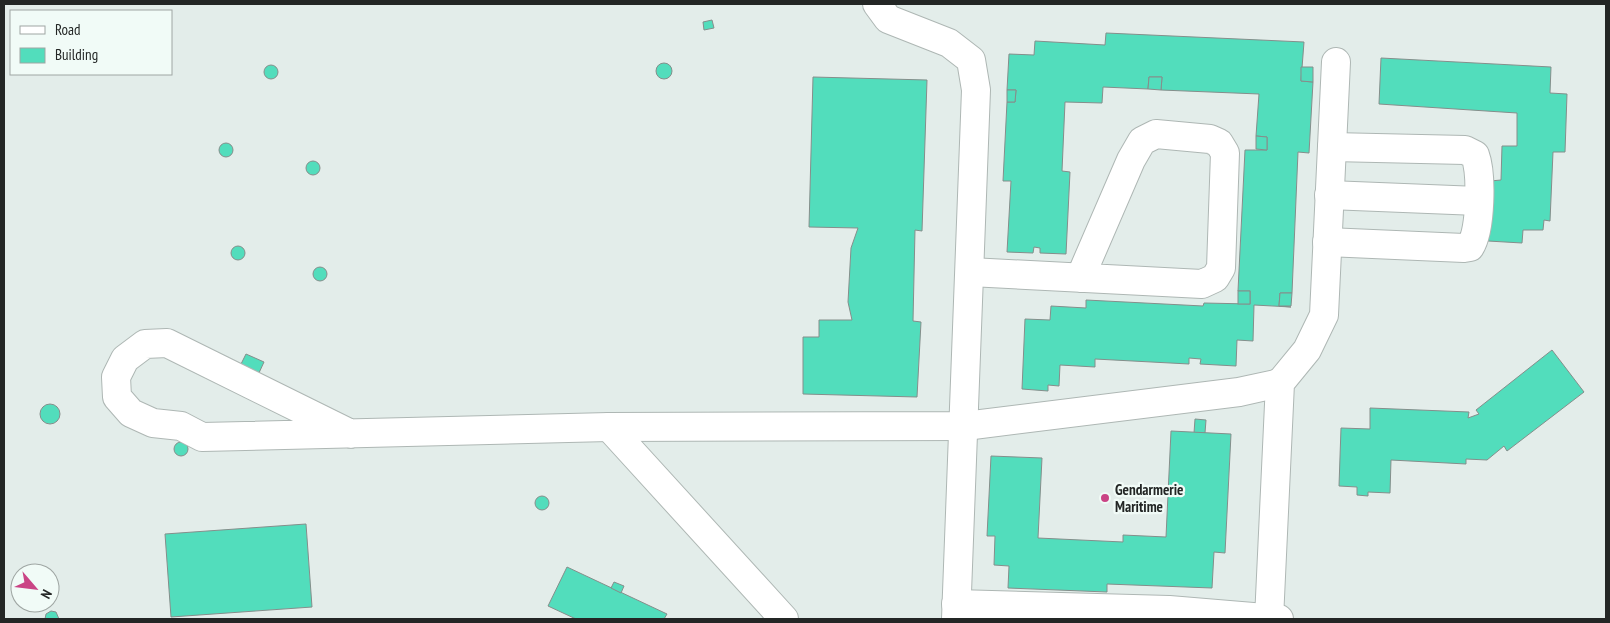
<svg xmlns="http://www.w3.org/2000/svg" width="1610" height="623" font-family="'PT Sans Narrow',sans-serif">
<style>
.building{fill:#52ddbc;stroke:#858e8b}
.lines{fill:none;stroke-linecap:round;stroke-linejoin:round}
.minor-casing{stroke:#aeb7b4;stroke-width:30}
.minor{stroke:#fff;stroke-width:28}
.poi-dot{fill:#ca4485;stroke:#f1fbf7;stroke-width:2}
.labels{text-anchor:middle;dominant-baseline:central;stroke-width:4.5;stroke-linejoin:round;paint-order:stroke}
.poi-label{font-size:15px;font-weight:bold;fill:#232625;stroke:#f1fbf7;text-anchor:start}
</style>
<rect width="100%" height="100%" fill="#e3edea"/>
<g class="building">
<polygon points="712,20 714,28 704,30 703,22"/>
<polygon points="1106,33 1304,42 1301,81 1313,82 1309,153 1298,152 1292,293 1280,293 1279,306 1291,307 1254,305 1253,341 1237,340 1236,366 1200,364 1201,359 1189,358 1189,364 1095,359 1095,367 1060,365 1059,386 1048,385 1048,391 1022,389 1025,319 1050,320 1051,306 1086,308 1086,300 1203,306 1204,303 1250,304 1250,291 1238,291 1245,150 1267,150 1267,137 1256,136 1259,94 1161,90 1162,77 1149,77 1148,89 1103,87 1102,103 1065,102 1062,171 1070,172 1066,254 1040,253 1040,248 1034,247 1033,253 1007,252 1011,181 1003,181 1007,102 1015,102 1016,90 1007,90 1009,54 1034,55 1035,41 1105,45"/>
<polygon points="1381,58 1551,67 1550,93 1567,94 1565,152 1553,152 1550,221 1544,220 1543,230 1523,230 1522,243 1488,241 1490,181 1501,180 1502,146 1517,146 1517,113 1379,104"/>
<circle cx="664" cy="71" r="8"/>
<circle cx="271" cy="72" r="7"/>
<polygon points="1301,67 1313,67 1313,82 1301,81"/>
<polygon points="813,77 927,80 922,231 915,230 913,321 921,322 917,397 803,394 803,337 819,337 819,320 852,320 848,302 851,248 858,228 809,227"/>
<polygon points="1149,77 1162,77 1161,90 1148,89"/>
<polygon points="1007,90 1016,90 1015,102 1007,102"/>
<polygon points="1256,136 1267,137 1267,150 1256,149"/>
<circle cx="226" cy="150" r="7"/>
<circle cx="313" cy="168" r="7"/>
<circle cx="238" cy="253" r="7"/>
<circle cx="320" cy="274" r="7"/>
<rect x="1238" y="291" width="12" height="13"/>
<polygon points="1280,293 1292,293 1291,306 1279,306"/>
<polygon points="1552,350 1584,392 1507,451 1504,446 1487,460 1466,459 1466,464 1391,460 1390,493 1368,492 1368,496 1357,495 1357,487 1339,486 1341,428 1370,429 1370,408 1469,412 1468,418 1479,414 1476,410"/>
<polygon points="246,354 264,362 258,375 240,366"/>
<circle cx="50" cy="414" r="10"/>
<polygon points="1195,419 1206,420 1205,433 1194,433"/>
<polygon points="1171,431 1231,434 1225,553 1214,552 1212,588 1107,584 1107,592 1008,588 1009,566 994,565 995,536 987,536 991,456 1042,458 1038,538 1123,542 1123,535 1166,537"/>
<circle cx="181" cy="449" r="7"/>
<circle cx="542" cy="503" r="7"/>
<polygon points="306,524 312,607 171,617 165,534"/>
<polygon points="567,567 667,614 664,619 576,619 548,606"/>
<polygon points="614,582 624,586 621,593 611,588"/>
<polygon points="51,611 56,612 59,619 45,619 46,614"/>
</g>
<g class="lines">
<g class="minor-casing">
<g id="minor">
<polyline points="877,4 888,19 949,43 971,60 976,90 956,619"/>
<polyline points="1329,195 1478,201"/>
<path d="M1327 242 1464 248 1470 247C1481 230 1482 174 1475 155L1465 150 1332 147"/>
<polyline points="970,272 1202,284 1215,278 1221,268 1225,153 1219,143 1210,139 1156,134 1142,141 1131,160 1080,278"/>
<polyline points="609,427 784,619"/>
<polyline points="351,434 167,343 145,344 125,359 116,377 117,397 131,413 153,423 181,426 202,437 609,427 965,426 1239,392 1280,383"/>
<polyline points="956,604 1169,610 1279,619"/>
<polyline points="1269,619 1280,383 1307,350 1324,315 1336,62"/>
</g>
</g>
<use href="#minor" class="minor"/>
</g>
<circle class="poi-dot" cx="1105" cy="498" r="5"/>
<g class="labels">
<g class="poi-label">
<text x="1115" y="489">Gendarmerie<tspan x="1115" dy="17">Maritime</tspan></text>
</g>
</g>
<rect width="1610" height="623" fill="none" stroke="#232625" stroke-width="10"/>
<rect x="10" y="10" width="162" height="65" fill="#f1fbf7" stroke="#9fa6a3"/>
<rect x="20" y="26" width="25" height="8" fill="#ffffff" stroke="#9fa6a3"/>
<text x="55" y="35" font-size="15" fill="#232625">Road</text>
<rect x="20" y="48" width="25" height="15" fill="#52ddbc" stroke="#9fa6a3"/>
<text x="55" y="60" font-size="15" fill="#232625">Building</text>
<g transform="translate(35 588) rotate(118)"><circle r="24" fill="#f1fbf7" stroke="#9fa6a3"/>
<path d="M0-4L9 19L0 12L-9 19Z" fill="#ca4485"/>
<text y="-8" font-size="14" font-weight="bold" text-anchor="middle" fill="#232625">N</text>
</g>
</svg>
